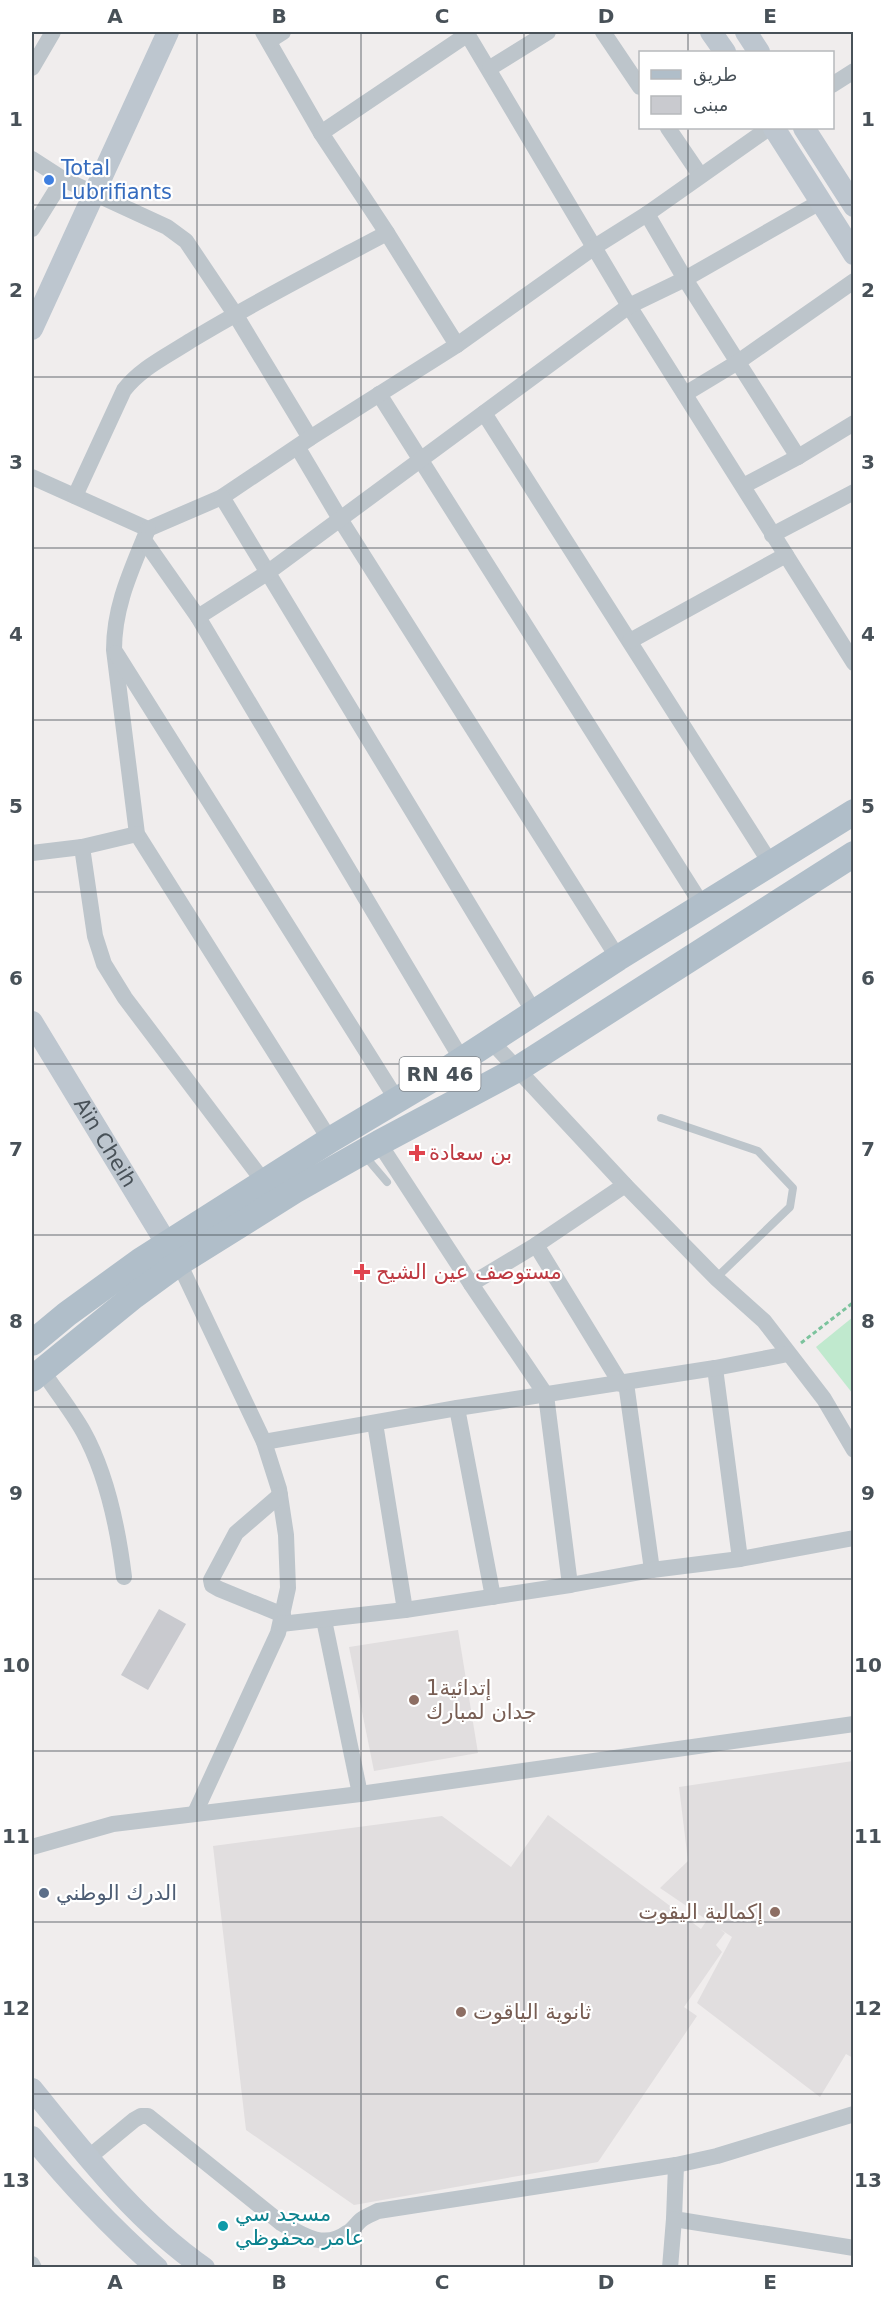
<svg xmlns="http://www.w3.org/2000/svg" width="885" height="2299" font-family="'DejaVu Sans',Vazirmatn,sans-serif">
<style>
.education{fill:#e1dedf}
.green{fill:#c0e9ce}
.building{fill:#c9cacf}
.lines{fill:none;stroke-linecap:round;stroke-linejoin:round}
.path{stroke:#7cc39d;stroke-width:3;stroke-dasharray:4.5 3;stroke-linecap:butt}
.lane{stroke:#bdc5cb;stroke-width:8}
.street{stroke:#bdc5cb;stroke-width:16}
.secondary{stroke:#bdc6cf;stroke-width:22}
.primary{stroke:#b0bec9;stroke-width:26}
.grid{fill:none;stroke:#485158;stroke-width:1.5;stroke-opacity:0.55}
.shop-dot{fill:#3f7fe0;stroke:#fff;stroke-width:2}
.health-dot{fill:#e0444e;stroke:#fff;stroke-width:2}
.education-dot{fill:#8d6e63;stroke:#fff;stroke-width:2}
.service-dot{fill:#5c6f8a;stroke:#fff;stroke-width:2}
.culture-dot{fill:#0f9aa8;stroke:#fff;stroke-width:2}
.labels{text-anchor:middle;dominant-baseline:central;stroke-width:4.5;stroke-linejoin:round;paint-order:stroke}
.shield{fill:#fff;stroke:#7f858a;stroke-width:1.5}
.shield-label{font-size:20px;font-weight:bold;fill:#485158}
.shop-label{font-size:21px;fill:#366cbe;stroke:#fff;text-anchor:start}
.street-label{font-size:21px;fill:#485158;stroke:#fff}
.health-label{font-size:21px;fill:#be3a42;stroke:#fff;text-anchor:start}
.education-label{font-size:21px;fill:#785e54;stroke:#fff;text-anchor:start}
.service-label{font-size:21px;fill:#4e5e75;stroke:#fff;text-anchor:start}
.culture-label{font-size:21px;fill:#0d838f;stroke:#fff;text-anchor:start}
.neatline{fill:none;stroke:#485158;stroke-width:2}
.grid-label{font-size:20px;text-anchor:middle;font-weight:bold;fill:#485158}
</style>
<rect width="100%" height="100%" fill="#f0eded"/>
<g class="education">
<polygon points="458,1630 478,1753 374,1771 349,1647"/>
<polygon points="853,1761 853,2058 846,2054 820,2097 697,2003 732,1937 720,1929 725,1933 716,1945 722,1952 684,2007 697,2016 598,2162 354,2205 246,2130 213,1846 442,1816 511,1867 548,1815 701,1929 707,1920 660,1888 688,1861 679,1787"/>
</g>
<polygon class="green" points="853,1317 853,1394 816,1347"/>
<polygon class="building" points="159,1609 186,1624 148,1690 121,1675"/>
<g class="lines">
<polyline class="path" points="801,1343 854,1302"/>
<g class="lane">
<polyline points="661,1118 758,1151 793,1188 790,1207 716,1278"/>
<polyline points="364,1155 387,1182"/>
</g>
<g class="street">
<polyline points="263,32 321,133 387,233 457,345"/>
<polyline points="466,32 629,306 854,663"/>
<polyline points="603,32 640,87"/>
<polyline points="269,41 283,32"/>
<polyline points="32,68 53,32"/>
<polyline points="490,68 548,32"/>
<polyline points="832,85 854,71"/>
<polyline points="668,128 700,175"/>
<polyline points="321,133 468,34"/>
<polyline points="32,159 63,179 167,227 186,241 235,314 310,438"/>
<polyline points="647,214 685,279 798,457"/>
<polyline points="32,229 63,179"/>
<polyline points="379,394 702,905"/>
<polyline points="685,394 738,362 854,281"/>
<polyline points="484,413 771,864"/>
<polyline points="298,448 340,519 618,958"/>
<polyline points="32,477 148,529 222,497 310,438 457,345 596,246 647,214 769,128"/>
<polyline points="743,486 798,457 854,423"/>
<path d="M75 496 124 390C141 368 167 356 190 341 254 302 321 268 387 233"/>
<polyline points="222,497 534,1012"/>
<path d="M148 529C132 569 114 605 114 650L137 834 330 1140"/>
<polyline points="772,535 854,492"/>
<polyline points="144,540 198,617 462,1060"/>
<polyline points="198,617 267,573 629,306 685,279 820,202"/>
<polyline points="630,641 786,555"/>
<polyline points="116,653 397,1100"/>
<polyline points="82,847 95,936 104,964 125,998 264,1182"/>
<polyline points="32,853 82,847 137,834"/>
<polyline points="491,1041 625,1185 716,1278 764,1321 824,1399 854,1450"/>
<polyline points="379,1143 471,1284 536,1245 625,1185"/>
<polyline points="536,1245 621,1384"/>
<polyline points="179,1263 264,1442 279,1489 286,1535 288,1588 278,1633 195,1813"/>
<polyline points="471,1284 546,1395 570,1585"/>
<polyline points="715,1368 740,1559"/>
<path d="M42 1370C55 1390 71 1410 83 1431 107 1474 118 1528 124 1577"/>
<polyline points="626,1383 652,1570"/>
<polyline points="457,1408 493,1597"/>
<polyline points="375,1423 405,1610"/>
<polyline points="264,1442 457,1408 715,1368 788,1354"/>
<polyline points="280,1495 236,1533 211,1580 212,1585 219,1589 283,1615"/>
<polyline points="324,1620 360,1794"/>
<polyline points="281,1624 405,1610 570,1585 652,1570 740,1559 854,1538"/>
<polyline points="32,1847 113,1824 360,1794 854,1724"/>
<path d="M88 2158 134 2120 141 2116H148L281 2223C302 2235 324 2250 347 2233 353 2230 356 2224 361 2220 366 2216 372 2214 378 2211L676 2165 717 2156 854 2114"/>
<polyline points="676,2165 674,2219 854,2248"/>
<polyline points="32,2264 34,2268"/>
<polyline points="670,2268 674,2219"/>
</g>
<g class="secondary">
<polyline points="711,32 725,52"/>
<polyline points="746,32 759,52"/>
<polyline points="774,128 854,254"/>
<polyline points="804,128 854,206"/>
<polyline points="32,329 168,32"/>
<path id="s1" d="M32 1022 176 1259"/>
<path d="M32 2089C84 2153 135 2220 204 2268"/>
<path d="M32 2137C70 2184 111 2227 157 2268"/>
</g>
<g class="primary">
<polyline points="32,1343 67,1314 140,1261 330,1140 434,1078 618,958 854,812"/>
<polyline points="32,1379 134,1296 179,1263 294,1191 379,1143 516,1070 854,854"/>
</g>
</g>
<path class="grid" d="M197 32V2268M361 32V2268M524 32V2268M688 32V52M688 128V2268M32 205H854M32 377H854M32 548H854M32 720H854M32 892H854M32 1064H854M32 1235H854M32 1407H854M32 1579H854M32 1751H854M32 1922H854M32 2094H854"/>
<circle class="shop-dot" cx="49" cy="180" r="6"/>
<g class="health-dot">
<path d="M414 1144h6v6h6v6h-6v6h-6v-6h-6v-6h6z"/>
<path d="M359 1263h6v6h6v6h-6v6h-6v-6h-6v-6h6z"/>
</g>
<g class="education-dot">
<circle cx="414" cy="1700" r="6"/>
<circle cx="775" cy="1912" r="6"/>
<circle cx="461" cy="2012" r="6"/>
</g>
<circle class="service-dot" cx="44" cy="1893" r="6"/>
<circle class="culture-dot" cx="223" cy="2226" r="6"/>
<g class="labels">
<rect class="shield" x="399.5" y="1057" width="81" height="34" rx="4.5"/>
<g class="shield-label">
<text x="440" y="1074">RN 46</text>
</g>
<g class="shop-label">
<text x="61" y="168">Total<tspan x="61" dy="24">Lubrifiants</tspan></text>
</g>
<g class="street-label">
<text stroke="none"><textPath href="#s1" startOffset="141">Aïn Cheih</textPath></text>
</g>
<g class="health-label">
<text x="429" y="1153">بن سعادة</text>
<text x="376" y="1272">مستوصف عين الشيح</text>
</g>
<g class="education-label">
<text x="426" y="1688">1إتدائية<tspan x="426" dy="24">جدان لمبارك</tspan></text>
<text x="763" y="1912" text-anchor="end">إكمالية اليقوت</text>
<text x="473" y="2012">ثانوية الياقوت</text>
</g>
<g class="service-label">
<text x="56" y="1893">الدرك الوطني</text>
</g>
<g class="culture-label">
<text x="235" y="2214">مسجد سي<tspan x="235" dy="24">عامر محفوظي</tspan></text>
</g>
</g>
<rect width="885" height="2299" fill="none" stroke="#ffffff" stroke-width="66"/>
<rect x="639" y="51" width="195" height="78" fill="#ffffff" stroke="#b6b9bc" stroke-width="1.5"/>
<rect x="651" y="70" width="30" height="9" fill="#b0bec9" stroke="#b6b9bc" stroke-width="1.5"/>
<text x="693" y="81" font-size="18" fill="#485158">طريق</text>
<rect x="651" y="96" width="30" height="18" fill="#c9cacf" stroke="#b6b9bc" stroke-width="1.5"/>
<text x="693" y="111" font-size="18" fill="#485158">مبنى</text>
<rect x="33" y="33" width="819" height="2233" class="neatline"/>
<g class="grid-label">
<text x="115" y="23">A</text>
<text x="279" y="23">B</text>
<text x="442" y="23">C</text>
<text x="606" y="23">D</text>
<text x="770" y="23">E</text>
<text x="16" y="126">1</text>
<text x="868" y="126">1</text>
<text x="16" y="297">2</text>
<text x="868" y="297">2</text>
<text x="16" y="469">3</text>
<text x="868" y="469">3</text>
<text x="16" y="641">4</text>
<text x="868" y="641">4</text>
<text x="16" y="813">5</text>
<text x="868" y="813">5</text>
<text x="16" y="985">6</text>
<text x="868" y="985">6</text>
<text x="16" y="1156">7</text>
<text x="868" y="1156">7</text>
<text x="16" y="1328">8</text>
<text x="868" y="1328">8</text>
<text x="16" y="1500">9</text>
<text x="868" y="1500">9</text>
<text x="16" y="1672">10</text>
<text x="868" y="1672">10</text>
<text x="16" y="1843">11</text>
<text x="868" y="1843">11</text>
<text x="16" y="2015">12</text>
<text x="868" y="2015">12</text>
<text x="16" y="2187">13</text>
<text x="868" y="2187">13</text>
<text x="115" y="2289">A</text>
<text x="279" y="2289">B</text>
<text x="442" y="2289">C</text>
<text x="606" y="2289">D</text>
<text x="770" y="2289">E</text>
</g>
</svg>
